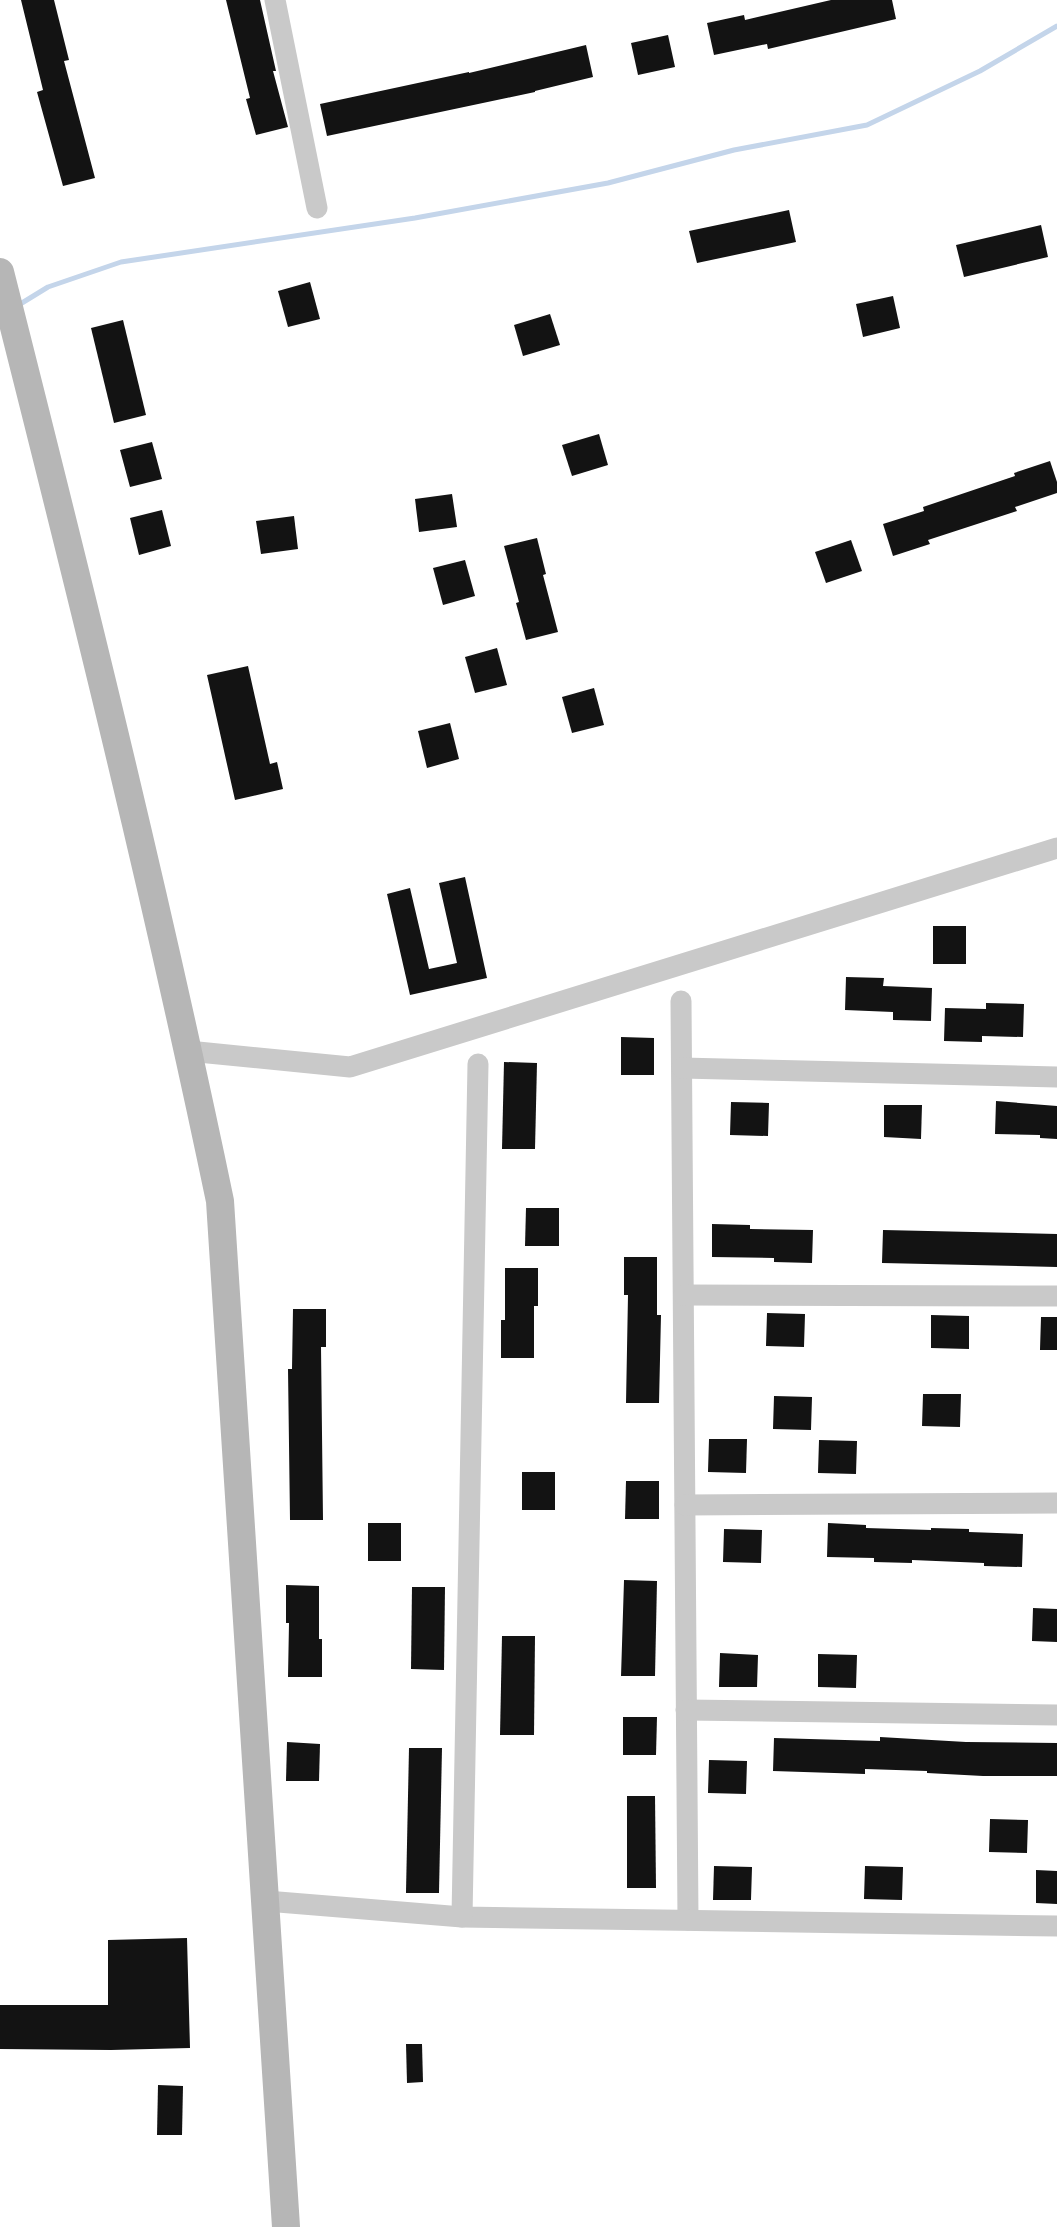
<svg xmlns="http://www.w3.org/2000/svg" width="1057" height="2227" font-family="'Alegreya Sans',sans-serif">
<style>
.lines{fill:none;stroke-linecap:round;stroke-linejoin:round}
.stream{stroke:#c4d5ea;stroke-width:5}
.building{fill:#131313}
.street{stroke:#c9c9c9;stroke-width:21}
.secondary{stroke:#b6b6b6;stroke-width:28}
</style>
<rect width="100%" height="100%" fill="#fff"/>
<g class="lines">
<polyline class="stream" points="17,306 48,287 121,262 415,218 608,183 734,150 867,125 980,71 1057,26"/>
</g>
<g class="building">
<polygon points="21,0 54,0 69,60 64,61 95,178 63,186 37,92 43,90"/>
<polygon points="226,0 260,0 276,71 273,71 288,127 256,135 246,99 250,98"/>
<polygon points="831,0 892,0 896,19 768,49 767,44 714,55 707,23 744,15 745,20"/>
<polygon points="668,35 675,67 638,75 631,43"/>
<polygon points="586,45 593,77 535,91 535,92 327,136 320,104 469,72 469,73"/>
<polygon points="789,210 796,242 697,263 689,231"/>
<polygon points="1041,225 1048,257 964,277 956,245"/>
<polygon points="310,282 320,319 288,327 278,291"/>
<polygon points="893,296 900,328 863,337 856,304"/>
<polygon points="550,314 560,345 523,356 514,325"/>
<polygon points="123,320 146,415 114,423 91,328"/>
<polygon points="599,434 608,465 572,476 562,445"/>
<polygon points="152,442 162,479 130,487 120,450"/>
<polygon points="1050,461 1057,482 1057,493 1015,507 1017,511 928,540 930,544 893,556 883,524 924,511 923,507 1015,476 1014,473"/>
<polygon points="452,494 457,527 419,532 415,499"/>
<polygon points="162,510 171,546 139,555 130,518"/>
<polygon points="294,516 298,549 261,554 256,521"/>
<polygon points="537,538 546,574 543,575 558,632 526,640 516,603 519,602 504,546"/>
<polygon points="851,540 862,571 826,583 815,552"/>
<polygon points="465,560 475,596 443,605 433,568"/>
<polygon points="497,648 507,685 475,693 465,657"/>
<polygon points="248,666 270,764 277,762 283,789 235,800 207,675"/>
<polygon points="594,688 604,725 572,733 562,697"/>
<polygon points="450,723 459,759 427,768 418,731"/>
<polygon points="465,877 487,978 410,995 387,894 410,888 429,969 457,963 439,883"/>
<rect x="933" y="926" width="33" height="38"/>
<polygon points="846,977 884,978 883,986 932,988 931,1021 893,1020 893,1012 845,1010"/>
<polygon points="986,1003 1024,1004 1023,1037 982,1036 982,1042 944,1041 945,1008 986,1009"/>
<polygon points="621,1037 654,1038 654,1075 621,1075"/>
<polygon points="504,1062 537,1063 535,1149 502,1149"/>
<polygon points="996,1101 1057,1106 1057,1139 1040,1138 1040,1135 995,1134"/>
<polygon points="731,1102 769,1103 768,1136 730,1135"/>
<polygon points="884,1105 922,1105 921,1139 884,1137"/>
<polygon points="526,1208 559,1208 559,1246 525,1246"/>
<polygon points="712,1224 750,1225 750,1229 813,1230 812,1263 774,1262 774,1258 712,1257"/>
<polygon points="883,1230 1057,1234 1057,1267 882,1263"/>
<polygon points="624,1257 657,1257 657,1315 661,1315 659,1403 626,1403 628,1295 624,1295"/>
<polygon points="505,1268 538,1268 538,1306 534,1306 534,1358 501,1358 501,1320 505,1320"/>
<polygon points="293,1309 326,1309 326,1347 321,1347 323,1520 290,1520 288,1369 292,1369"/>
<polygon points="767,1313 805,1314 804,1347 766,1346"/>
<polygon points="931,1315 969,1316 969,1349 931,1348"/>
<polygon points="1041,1317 1057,1317 1057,1350 1040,1350"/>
<polygon points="923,1394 961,1394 960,1427 922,1426"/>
<polygon points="774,1396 812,1397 811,1430 773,1429"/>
<polygon points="709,1439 747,1439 746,1473 708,1472"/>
<polygon points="819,1440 857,1441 856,1474 818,1473"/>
<rect x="522" y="1472" width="33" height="38"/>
<polygon points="626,1481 659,1481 659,1519 625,1519"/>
<rect x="368" y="1523" width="33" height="38"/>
<polygon points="828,1523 866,1525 866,1528 931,1530 931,1528 969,1529 969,1532 1023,1534 1022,1567 984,1566 984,1563 912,1560 912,1563 874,1562 874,1558 827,1557"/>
<polygon points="724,1529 762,1530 761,1563 723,1562"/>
<polygon points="624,1580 657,1581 655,1676 621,1676"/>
<polygon points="286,1585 319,1586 319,1639 322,1639 322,1677 288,1677 289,1623 286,1623"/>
<polygon points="412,1587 445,1587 444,1670 411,1669"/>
<polygon points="1033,1608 1057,1609 1057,1642 1032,1641"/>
<polygon points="502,1636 535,1636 534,1735 500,1735"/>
<polygon points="720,1653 758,1655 757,1687 719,1687"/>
<polygon points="818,1654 857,1655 856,1688 818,1687"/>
<polygon points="623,1717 657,1717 656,1755 623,1755"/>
<polygon points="880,1737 966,1742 1057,1743 1057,1776 983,1776 927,1773 927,1771 865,1769 865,1774 773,1771 774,1738 880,1741"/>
<polygon points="287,1742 320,1744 319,1781 286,1781"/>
<polygon points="409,1748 442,1748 439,1893 406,1893"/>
<polygon points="709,1760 747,1761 746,1794 708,1793"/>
<polygon points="627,1796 655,1796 656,1888 627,1888"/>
<polygon points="990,1819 1028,1820 1027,1853 989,1852"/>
<polygon points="714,1866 752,1867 751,1900 713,1900"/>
<polygon points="865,1866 903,1867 902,1900 864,1899"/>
<polygon points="1036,1870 1057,1871 1057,1904 1036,1903"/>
<polygon points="187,1938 190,2048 111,2050 0,2049 0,2005 108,2005 108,1940"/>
<polygon points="406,2044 422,2044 423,2082 407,2083"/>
<polygon points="158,2085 183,2086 182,2135 157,2135"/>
</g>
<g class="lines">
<g class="street">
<polyline points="275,0 317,208"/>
<polyline points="681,1001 688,1920"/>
<polyline points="188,1051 350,1067 1057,848"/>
<polyline points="682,1068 1057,1077"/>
<polyline points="684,1295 1057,1296"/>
<polyline points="685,1505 1057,1503"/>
<polyline points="686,1710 1057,1715"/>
<polyline points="266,1901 462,1917 1057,1926"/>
<polyline points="462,1917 478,1064"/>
</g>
<path class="secondary" d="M0 272C78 580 155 889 220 1201L286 2227"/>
</g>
</svg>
